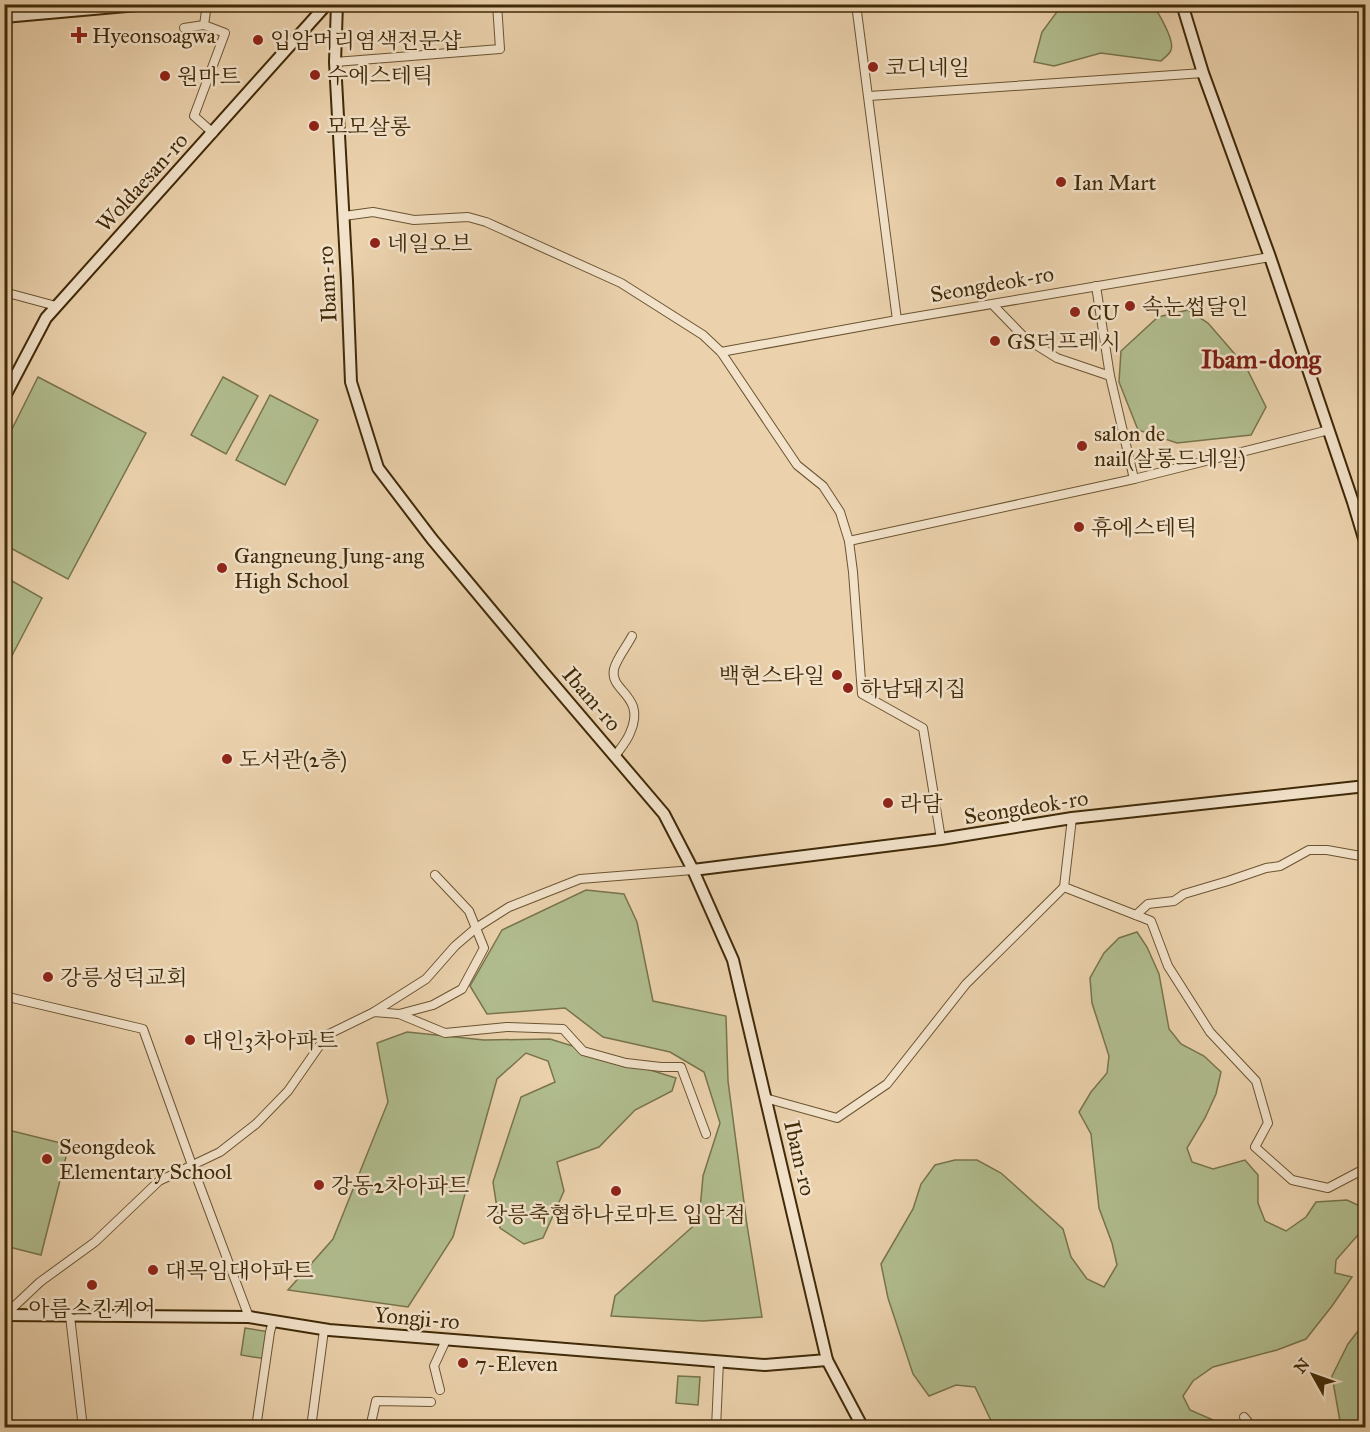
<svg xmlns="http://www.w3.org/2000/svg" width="1370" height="1432" font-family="'IM FELL Great Primer','Noto Serif KR',serif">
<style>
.green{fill:#b1bd8f;stroke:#78744c;stroke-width:1.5}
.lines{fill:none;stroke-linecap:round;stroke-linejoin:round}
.street-casing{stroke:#6b5431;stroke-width:10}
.secondary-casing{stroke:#402a08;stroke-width:14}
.street{stroke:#f2e2ca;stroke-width:8}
.secondary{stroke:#f2e2ca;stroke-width:10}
.poi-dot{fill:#8f2418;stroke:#f2e2ca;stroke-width:2}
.labels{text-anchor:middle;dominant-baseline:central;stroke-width:5;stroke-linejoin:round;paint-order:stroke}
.poi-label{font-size:22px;fill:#402a08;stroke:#f2e2ca;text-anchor:start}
.street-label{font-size:22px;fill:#402a08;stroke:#f2e2ca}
.quarter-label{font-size:26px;font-weight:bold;fill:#7a1f14;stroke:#f2e2ca}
</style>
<rect width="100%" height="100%" fill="#ebd2ad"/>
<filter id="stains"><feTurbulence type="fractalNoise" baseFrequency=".00333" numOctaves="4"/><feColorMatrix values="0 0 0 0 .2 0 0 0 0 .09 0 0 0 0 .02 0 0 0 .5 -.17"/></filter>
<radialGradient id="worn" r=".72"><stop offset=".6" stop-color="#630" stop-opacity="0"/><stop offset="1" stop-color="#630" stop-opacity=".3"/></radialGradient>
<g class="green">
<path d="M1064 5H1152C1158 11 1175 41 1171 50 1170 54 1164 58 1161 61L1101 53 1054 66 1034 62 1042 32 1059 9Z"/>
<polygon points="1188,310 1208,323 1246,367 1266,407 1251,435 1177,443 1138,430 1119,382 1121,351 1158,317"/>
<polygon points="38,377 146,433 68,579 5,545 5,443"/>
<polygon points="223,377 258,396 226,454 191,435"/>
<polygon points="270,395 318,420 285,485 236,460"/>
<polygon points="5,577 42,598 5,669"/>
<polygon points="586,890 624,894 637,922 653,1001 726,1016 728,1081 747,1225 762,1317 703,1321 611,1316 615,1296 699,1221 703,1176 720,1123 704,1072 670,1052 603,1037 565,1008 487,1014 470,986 502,930"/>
<polygon points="1137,932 1147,947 1159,974 1169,1029 1181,1044 1204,1056 1221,1072 1216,1094 1205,1118 1187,1148 1192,1162 1213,1169 1245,1160 1258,1175 1258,1203 1265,1221 1286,1231 1306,1217 1316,1202 1347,1200 1362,1207 1365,1216 1365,1227 1336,1260 1335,1273 1352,1277 1332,1306 1306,1339 1277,1350 1213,1367 1193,1381 1183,1396 1190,1410 1229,1427 994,1427 975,1387 956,1385 929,1396 913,1374 888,1298 881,1264 913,1209 921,1184 935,1165 955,1160 977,1160 1001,1173 1063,1229 1071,1257 1087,1279 1104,1287 1117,1265 1112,1243 1099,1208 1091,1134 1079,1112 1091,1092 1107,1073 1109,1056 1092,1003 1090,978 1104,953 1119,938"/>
<polygon points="407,1032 484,1040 550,1039 676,1078 672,1091 635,1110 599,1147 557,1162 564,1191 543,1238 524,1244 500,1228 493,1182 521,1097 555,1082 548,1061 526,1053 497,1079 453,1237 408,1307 288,1290 333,1239 388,1102 377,1043"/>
<polygon points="4,1129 69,1145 41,1255 5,1246"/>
<polygon points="1365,1322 1365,1427 1341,1427 1332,1376 1348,1344"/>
<polygon points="245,1328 270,1332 266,1359 241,1355"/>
<polygon points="678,1376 700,1377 698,1405 676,1403"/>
<polygon points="608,1421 637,1424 636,1427 607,1427"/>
</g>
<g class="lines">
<g class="street-casing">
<g id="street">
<polyline points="856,4 897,320"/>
<polyline points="204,25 207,4"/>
<polyline points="184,28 204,25 225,33 194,116 213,133"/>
<polyline points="335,62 500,49 497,4"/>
<polyline points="869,96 1203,73"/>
<polyline points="344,216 373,212 414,220 468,217 486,222 621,283 703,335 721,352 797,465 823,486 840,512 849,541 853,572 862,694 923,728 941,839"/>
<polyline points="1096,286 1110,376 1134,479"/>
<polyline points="4,292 56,306"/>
<polyline points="993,305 1025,338 1057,358 1110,376"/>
<polyline points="721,352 897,320 1270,257"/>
<polyline points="1353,502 1366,509"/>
<polyline points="849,541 1134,479 1329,430"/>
<path d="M615 756C620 749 627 741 630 733 647 695 609 692 614 669 617 658 627 646 632 636"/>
<polyline points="1064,887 1151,921 1168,966 1210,1032 1256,1081 1268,1123 1255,1147 1292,1180 1328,1188 1366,1168"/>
<polyline points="1136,915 1148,904 1174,901 1184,894 1228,881 1266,868 1280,866 1309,850 1327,850 1366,857"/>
<polyline points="4,996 143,1029 192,1165 249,1317"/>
<polyline points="374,1012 426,979 455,946 476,928 509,907 580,879 693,870"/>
<polyline points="399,1014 445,1033 507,1027 563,1029 583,1051 626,1063 661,1067 681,1067 706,1134"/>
<polyline points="765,1098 837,1118 887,1084 966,984 1064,887 1072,818"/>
<polyline points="5,1315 40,1282 95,1242 159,1181 220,1152 256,1124 288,1091 327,1035 374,1012 399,1014 433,1005 462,989 484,948 469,911 435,875"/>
<polyline points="70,1316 83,1428"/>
<polyline points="440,1390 434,1366 446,1340"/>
<polyline points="1244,1417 1253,1428"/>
<polyline points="256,1428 270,1332 273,1321"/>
<polyline points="311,1428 324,1330"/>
<polyline points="370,1428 376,1401 431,1402"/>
<polyline points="716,1428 719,1361"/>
</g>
</g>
<g class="secondary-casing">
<g id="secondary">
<polyline points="337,4 335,62 347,281 351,382 378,468 432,539 543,672 664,814 693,870 733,960 827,1360 863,1428"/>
<polyline points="1182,4 1203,73 1270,257 1353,502 1366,545"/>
<polyline points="4,17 149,4"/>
<polyline points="4,398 46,318 327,4"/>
<polyline points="693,870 941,839 1072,818 1366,786"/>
<polyline points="4,1315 249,1317 329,1330 765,1365 827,1360"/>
</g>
</g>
<use href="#street" class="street"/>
<use href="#secondary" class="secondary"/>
</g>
<g class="poi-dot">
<path d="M76 26h6v6h6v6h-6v6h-6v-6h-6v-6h6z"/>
<circle cx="258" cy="40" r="6"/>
<circle cx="873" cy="67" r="6"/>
<circle cx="315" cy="75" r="6"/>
<circle cx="165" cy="76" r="6"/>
<circle cx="314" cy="126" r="6"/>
<circle cx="1061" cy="182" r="6"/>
<circle cx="375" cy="243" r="6"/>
<circle cx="1130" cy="306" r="6"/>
<circle cx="1075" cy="312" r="6"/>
<circle cx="995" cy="341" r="6"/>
<circle cx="1082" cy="446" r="6"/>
<circle cx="1079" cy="527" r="6"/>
<circle cx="222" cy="568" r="6"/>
<circle cx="837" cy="675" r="6"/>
<circle cx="848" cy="688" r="6"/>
<circle cx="227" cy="759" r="6"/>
<circle cx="888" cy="803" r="6"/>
<circle cx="48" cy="977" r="6"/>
<circle cx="190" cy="1040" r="6"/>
<circle cx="47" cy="1159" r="6"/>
<circle cx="319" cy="1185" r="6"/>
<circle cx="616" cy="1191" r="6"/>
<circle cx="153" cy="1270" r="6"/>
<circle cx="92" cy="1285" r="6"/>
<circle cx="463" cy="1363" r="6"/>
</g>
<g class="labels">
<g class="poi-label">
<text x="92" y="35">Hyeonsoagwa</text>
<text x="270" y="40">입암머리염색전문샵</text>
<text x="885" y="67">코디네일</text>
<text x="327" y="75">수에스테틱</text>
<text x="177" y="76">원마트</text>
<text x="326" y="126">모모살롱</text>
<text x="1073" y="182">Ian Mart</text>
<text x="387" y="243">네일오브</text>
<text x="1142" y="306">속눈썹달인</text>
<text x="1087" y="312">CU</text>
<text x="1007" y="341">GS더프레시</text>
<text x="1094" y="433">salon de<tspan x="1094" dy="25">nail(살롱드네일)</tspan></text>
<text x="1091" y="527">휴에스테틱</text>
<text x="234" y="555">Gangneung Jung-ang<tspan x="234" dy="25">High School</tspan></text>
<text x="825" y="675" text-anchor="end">백현스타일</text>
<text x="860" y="688">하남돼지집</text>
<text x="239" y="759">도서관(2층)</text>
<text x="900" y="803">라담</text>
<text x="60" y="977">강릉성덕교회</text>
<text x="202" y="1040">대인3차아파트</text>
<text x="59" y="1146">Seongdeok<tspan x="59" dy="25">Elementary School</tspan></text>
<text x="331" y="1185">강동2차아파트</text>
<text x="616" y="1214" text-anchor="middle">강릉축협하나로마트 입암점</text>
<text x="165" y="1270">대목임대아파트</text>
<text x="92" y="1308" text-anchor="middle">아름스킨케어</text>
<text x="475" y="1363">7-Eleven</text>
</g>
<g class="street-label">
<text transform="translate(142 182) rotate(-48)">Woldaesan-ro</text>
<text transform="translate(327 284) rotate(-93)">Ibam-ro</text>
<text transform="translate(992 284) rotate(-10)">Seongdeok-ro</text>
<text transform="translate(592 699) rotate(49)">Ibam-ro</text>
<text transform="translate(1026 807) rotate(-9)">Seongdeok-ro</text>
<text transform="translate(800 1158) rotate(77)">Ibam-ro</text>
<text transform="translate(417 1318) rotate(5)">Yongji-ro</text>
</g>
<g class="quarter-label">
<text x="1261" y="359">Ibam-dong</text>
</g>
</g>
<rect width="1370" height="1432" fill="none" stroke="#ebd2ad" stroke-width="24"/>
<rect x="6" y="6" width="1358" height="1420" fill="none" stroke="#402a08" stroke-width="3"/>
<rect x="12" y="12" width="1346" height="1408" fill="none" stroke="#402a08" stroke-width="1.5"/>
<g transform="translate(1313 1375) rotate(310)" stroke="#f2e2ca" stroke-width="4.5" paint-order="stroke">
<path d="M0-4.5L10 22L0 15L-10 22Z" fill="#402a08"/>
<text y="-9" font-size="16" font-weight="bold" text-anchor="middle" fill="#402a08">N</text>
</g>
<rect width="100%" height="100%" filter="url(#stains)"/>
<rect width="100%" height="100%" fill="url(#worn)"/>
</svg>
